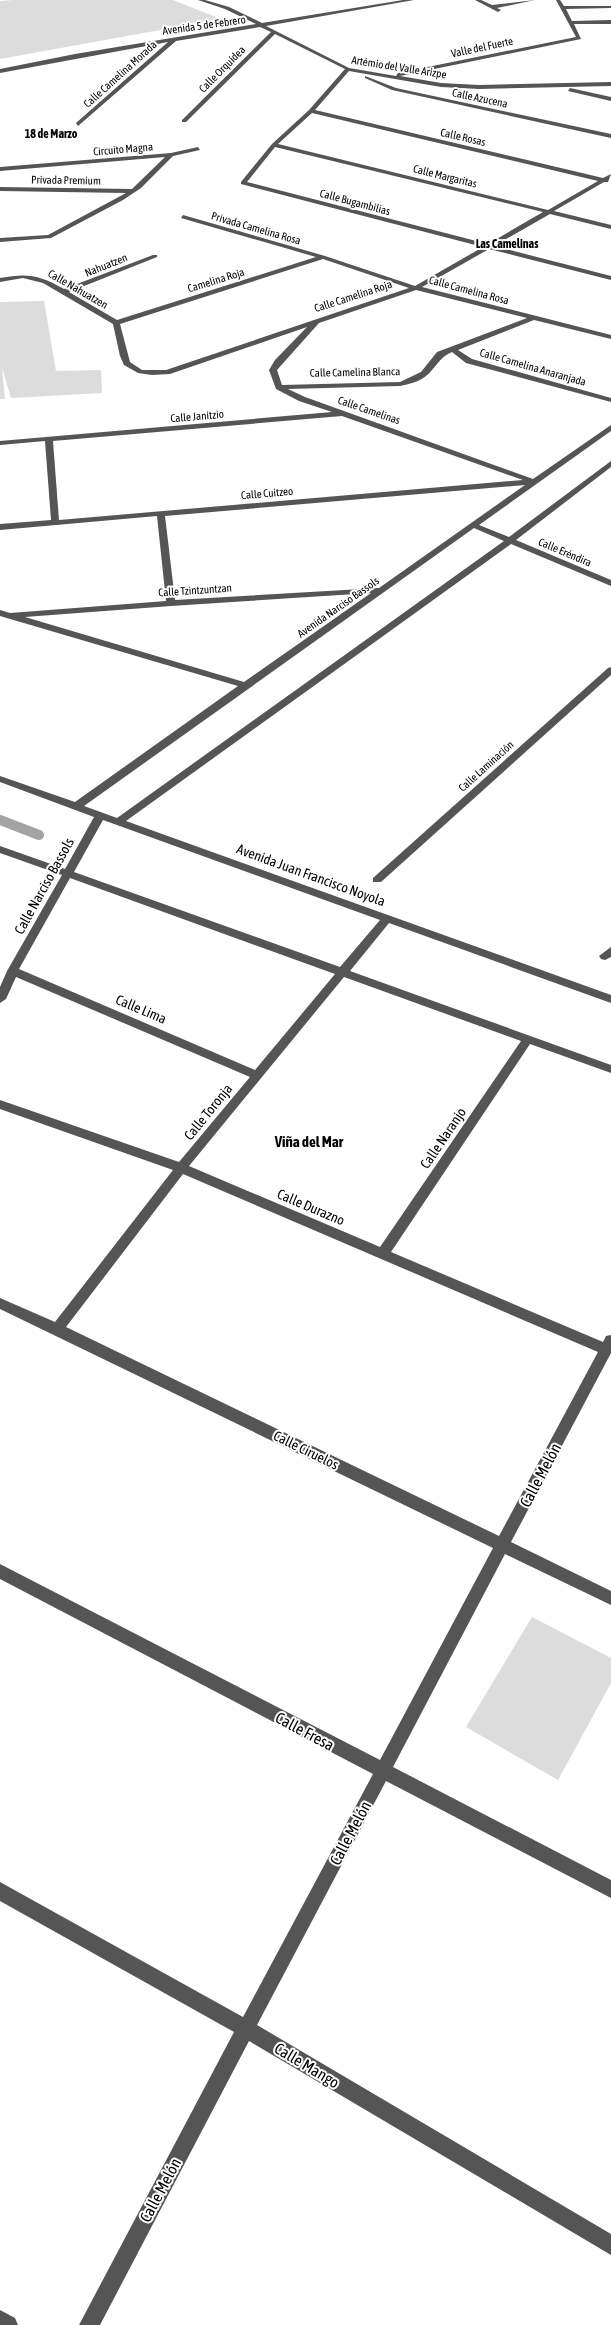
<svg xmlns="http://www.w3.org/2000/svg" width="611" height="2325" font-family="'Asap Condensed',sans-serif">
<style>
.green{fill:#dcdcdc}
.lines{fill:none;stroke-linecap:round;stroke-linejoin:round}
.stream{stroke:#a3a3a3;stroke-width:10}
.minor{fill:#555;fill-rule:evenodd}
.labels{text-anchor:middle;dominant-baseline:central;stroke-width:4;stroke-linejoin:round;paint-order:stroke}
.far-street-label{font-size:11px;fill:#000;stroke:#fff}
.far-neighbourhood-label{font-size:12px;font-weight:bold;fill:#000;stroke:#fff}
.street-label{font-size:14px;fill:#000;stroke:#fff}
.neighbourhood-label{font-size:15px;font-weight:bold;fill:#000;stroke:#fff}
.near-street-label{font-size:16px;fill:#000;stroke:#fff}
</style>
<rect width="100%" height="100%" fill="#fff"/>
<g class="green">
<polygon points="13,0 173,0 221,19 0,59 0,1"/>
<polygon points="44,301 56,371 101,370 102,393 11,398 2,368 5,399 0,399 0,302"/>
<polygon points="532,1617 611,1658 611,1683 558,1780 466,1727"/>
</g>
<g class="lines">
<polyline class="stream" points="0,820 39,835"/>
<g class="minor">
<path d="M198 0H205L229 7 262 23 403 0H414L266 26 349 68 396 76 398 73 576 37 556 0H560L564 6H611V8L566 9 572 21 611 20V24H574L581 39 400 76 441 83 479 85 611 82V86L479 89 441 87 349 71 315 110 603 178 611 174 608 182H604L554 211 611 225V229L550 214 494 246 611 276V280L489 249 422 287 611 335V339L534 320 458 350 472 359 611 398V402L466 363 452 352C439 357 436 368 426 376 419 382 409 384 400 386L288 389 305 397 533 479 611 425V431L479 525 509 537 611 461V467L516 540 611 580V586L511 544 126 821 611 995V1003L389 923 350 971 611 1065V1073L530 1044 391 1252 603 1342 606 1336 611 1335V1353L511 1542 611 1591V1605L505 1554 393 1767 611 1880V1898L386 1781 257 2025 611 2234V2255L249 2041 100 2325H79L234 2032 0 1901V1882L243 2017 373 1774 0 1579V1564L380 1760 493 1548 0 1309V1298L55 1322 173 1170 0 1109V1100L179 1162 250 1077 16 977 6 999 0 1003V987L7 971 62 875 0 853V846L65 869 94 817 0 782V776L75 802 238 686 0 616V610L10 613 166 601 157 516 0 530V524L51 520 45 441 0 445V441L332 412 299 401 276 389 269 370 275 360 307 327 170 374 152 375 138 373 124 365 120 356 113 324 43 283 23 278 0 282V278C28 273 39 275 64 289L153 255H157V257L69 292 117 320 316 257 181 218 183 215 325 256 415 286 483 247 241 184V182L272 144 309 110 345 69 275 34 186 122H182V120L271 32 260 27 176 41 78 126 76 123 168 42 0 73V69L75 54 256 24 225 9ZM312 113 598 181 548 210 278 144ZM275 147 543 212 488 244 247 182ZM323 259 409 288 166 370H142L130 362 120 324ZM416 290 527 318 437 352 421 372 400 382 282 385 277 370 319 323ZM342 416 523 480 59 520 53 441ZM525 485 379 588 175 600 165 516ZM474 528 504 541 117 818 84 806ZM371 593 244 682 25 617 171 606ZM103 820 380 920 340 967 74 872ZM70 878 335 974 255 1070 19 969ZM344 977 521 1041 380 1247 189 1166ZM183 1174 598 1352 499 1536 66 1327Z"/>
<polygon points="475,0 481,0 492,5 535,0 497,8 501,10 498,12"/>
<polygon points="365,76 396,88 611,134 611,138 392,90 365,78"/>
<polygon points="570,88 611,97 611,101 568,91"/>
<polygon points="198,147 200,150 173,156 141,188 123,200 51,238 0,242 0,238 48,235 126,193 0,191 0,187 132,189 165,157 0,171 0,167 171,153"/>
<polygon points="611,667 611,675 381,882 373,882 373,878 608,668"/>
<polygon points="611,947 611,957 605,960 601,959 599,956"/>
<polygon points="0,2310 15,2318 18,2325 0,2325"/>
</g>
</g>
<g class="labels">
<g class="far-street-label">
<text transform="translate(204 25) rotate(-8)">Avenida 5 de Febrero</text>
<text transform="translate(482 47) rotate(-12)">Valle del Fuerte</text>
<text transform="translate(399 67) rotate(9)">Artémio del Valle Arizpe</text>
<text transform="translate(222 69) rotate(-45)">Calle Orquídea</text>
<text transform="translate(120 74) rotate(-42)">Calle Camelina Morada</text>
<text transform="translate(480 98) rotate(12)">Calle Azucena</text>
<text transform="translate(463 137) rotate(13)">Calle Rosas</text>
<text transform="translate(123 149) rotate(-5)">Circuito Magna</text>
<text transform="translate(445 176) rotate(14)">Calle Margaritas</text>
<text transform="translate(66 180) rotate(1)">Privada Premium</text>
<text transform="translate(355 202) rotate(15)">Calle Bugambilias</text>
<text transform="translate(256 228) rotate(16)">Privada Camelina Rosa</text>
<text transform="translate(106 265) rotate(-22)">Nahuatzen</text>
<text transform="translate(216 280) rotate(-17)">Camelina Roja</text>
<text transform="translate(78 289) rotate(30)">Calle Nahuatzen</text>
<text transform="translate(469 290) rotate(15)">Calle Camelina Rosa</text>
<text transform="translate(353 296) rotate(-18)">Calle Camelina Roja</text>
<text transform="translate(533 367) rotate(16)">Calle Camelina Anaranjada</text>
<text transform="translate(355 372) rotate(-1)">Calle Camelina Blanca</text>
<text transform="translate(369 410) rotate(19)">Calle Camelinas</text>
<text transform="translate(197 416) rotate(-5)">Calle Janitzio</text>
<text transform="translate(267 493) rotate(-5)">Calle Cuitzeo</text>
<text transform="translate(565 552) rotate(23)">Calle Eréndira</text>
<text transform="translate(195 590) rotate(-4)">Calle Tzintzuntzan</text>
<text transform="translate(338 607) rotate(-35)">Avenida Narciso Bassols</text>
<text transform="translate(486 766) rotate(-42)">Calle Laminación</text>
</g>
<g class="far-neighbourhood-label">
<text x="51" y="134">18 de Marzo</text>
<text x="507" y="244">Las Camelinas</text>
</g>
<g class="street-label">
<text transform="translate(311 875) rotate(20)">Avenida Juan Francisco Noyola</text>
<text transform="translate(44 886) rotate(-61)">Calle Narciso Bassols</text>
<text transform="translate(141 1009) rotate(23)">Calle Lima</text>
<text transform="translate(208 1112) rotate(-51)">Calle Toronja</text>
<text transform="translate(443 1138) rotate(-56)">Calle Naranjo</text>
<text transform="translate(311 1207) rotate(23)">Calle Durazno</text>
<text transform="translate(306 1450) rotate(26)">Calle Ciruelos</text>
</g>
<g class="neighbourhood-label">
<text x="309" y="1141">Viña del Mar</text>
</g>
<g class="near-street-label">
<text transform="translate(540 1475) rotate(-62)">Calle Melón</text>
<text transform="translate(305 1731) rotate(28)">Calle Fresa</text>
<text transform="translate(350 1833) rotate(-62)">Calle Melón</text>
<text transform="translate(307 2065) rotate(31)">Calle Mango</text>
<text transform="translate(160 2190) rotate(-62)">Calle Melón</text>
</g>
</g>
</svg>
